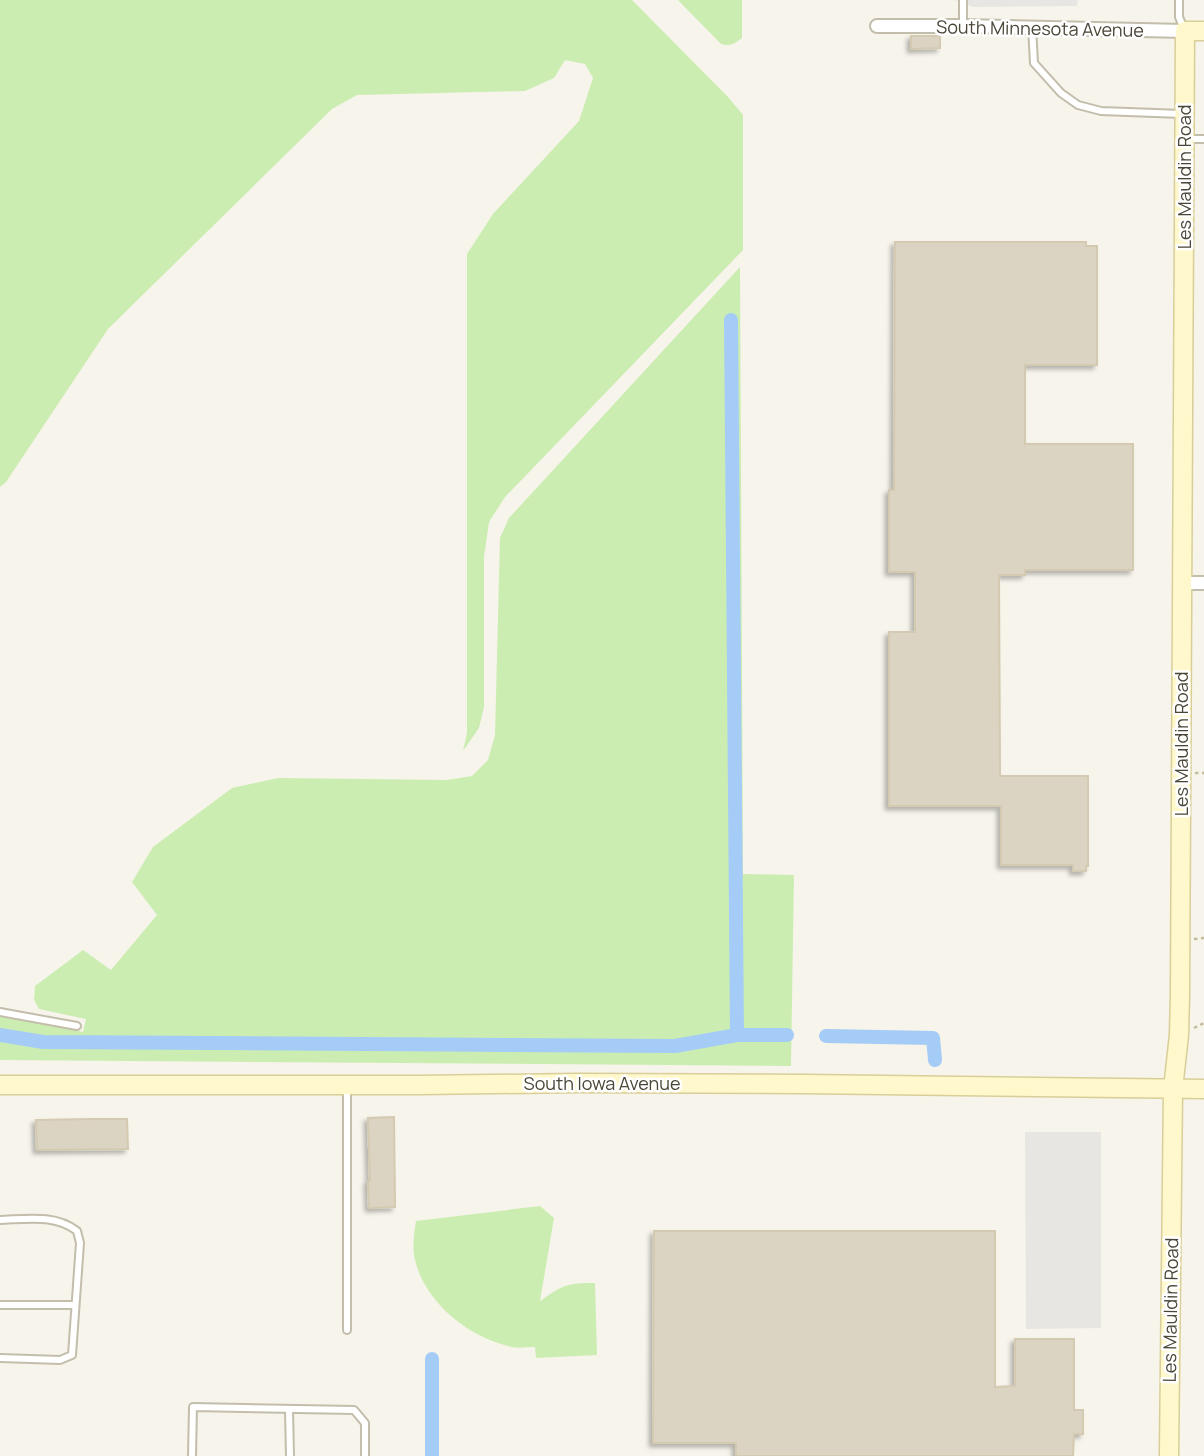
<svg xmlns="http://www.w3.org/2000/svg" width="1204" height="1456" font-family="Manrope,sans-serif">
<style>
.green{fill:#ccedb2}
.parking{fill:#e8e6e2}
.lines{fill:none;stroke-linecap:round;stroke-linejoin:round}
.canal{stroke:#a4ccf6;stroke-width:14}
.building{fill:#dcd4c2;stroke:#d4cab2;stroke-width:2;filter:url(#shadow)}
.lane-casing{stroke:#c3bdac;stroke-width:10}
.street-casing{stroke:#c3bdac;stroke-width:16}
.secondary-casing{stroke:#d9ce98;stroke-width:21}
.path{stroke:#c6bb9d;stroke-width:2.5;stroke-dasharray:3.5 3.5;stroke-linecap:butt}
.lane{stroke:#fff;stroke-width:6}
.street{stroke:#fff;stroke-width:12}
.secondary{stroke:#fff8cc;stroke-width:18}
.labels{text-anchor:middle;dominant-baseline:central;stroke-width:5;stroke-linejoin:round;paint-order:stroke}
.street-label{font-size:18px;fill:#4b4638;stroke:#fff}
</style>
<defs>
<filter id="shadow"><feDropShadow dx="-3.5" dy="3.5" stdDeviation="2" flood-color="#0004"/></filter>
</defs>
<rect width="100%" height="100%" fill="#f6f4eb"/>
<g class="green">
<polygon points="0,0 632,0 728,97 743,115 743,250 505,497 489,522 484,557 484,707 479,728 463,751 467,733 467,254 493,214 579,121 593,78 585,64 565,60 554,78 525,91 357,95 332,109 108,329 6,482 0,487"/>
<path d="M678 0H742V38C735 43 730 47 721 44Z"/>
<polygon points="740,267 743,874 794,875 791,1066 0,1060 0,1014 83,1032 86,1019 39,1009 34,1000 35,986 83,950 111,970 157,915 132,882 153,847 232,788 278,778 447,780 472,776 488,760 495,735 500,538 509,518"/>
<path d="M540 1206 554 1218 540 1301C563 1285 566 1283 595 1283L597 1355 536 1358 535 1347C526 1347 516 1349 508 1346 467 1336 425 1302 415 1260 412 1247 414 1234 416 1221Z"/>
</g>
<g class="parking">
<polygon points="955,0 1078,0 1077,6 973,7"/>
<polygon points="1025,1132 1101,1132 1101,1328 1026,1329"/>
</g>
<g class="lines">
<g class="canal">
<polyline points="731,320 737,1035"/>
<polyline points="0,1035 43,1042 675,1046 737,1035 787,1035"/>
<polyline points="826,1036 933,1038 935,1060"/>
<polyline points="432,1456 432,1359"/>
</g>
</g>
<g class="building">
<polygon points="911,36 940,36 940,48 911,49"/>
<polygon points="895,242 1086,242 1086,246 1097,246 1097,365 1025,365 1025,444 1133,444 1133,570 1025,570 1025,575 999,575 1000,776 1088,776 1088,866 1086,866 1086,871 1073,871 1073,865 1001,865 1001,806 889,806 889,632 915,632 915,572 889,572 889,490 894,490"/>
<polygon points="394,1117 395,1207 369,1208 368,1181 370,1181 368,1118"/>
<polygon points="95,1119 127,1119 128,1149 37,1150 36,1120"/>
<polygon points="654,1231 995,1231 995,1387 1015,1386 1015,1339 1074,1339 1074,1410 1083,1410 1083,1434 1074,1434 1073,1456 736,1456 736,1443 653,1443"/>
</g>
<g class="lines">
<g class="lane-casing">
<g id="lane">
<polyline points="1179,0 1179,17 1184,29"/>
<polyline points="963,26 963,0"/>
<polyline points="1032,27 1034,63 1061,93 1078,105 1101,111 1182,114"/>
<polyline points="1186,139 1204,139"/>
<polyline points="0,1012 77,1026"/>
<path d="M0 1220C27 1219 55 1214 77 1231L80 1243 72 1355 60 1360 0 1358"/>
<polyline points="0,1305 75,1305"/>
<polyline points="347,1330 347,1087"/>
<polyline points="289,1409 290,1456"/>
<polyline points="192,1456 193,1407 354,1410 365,1423 365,1456"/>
</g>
</g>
<g class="street-casing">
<g id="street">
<polyline points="877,26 963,26 1185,31"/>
<polyline points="1182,583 1204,583"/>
</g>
</g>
<g class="secondary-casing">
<g id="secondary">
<polyline points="0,1085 420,1085 577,1083 805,1084 1204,1089"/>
<polyline points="1169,1456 1173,1089 1179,1035 1180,995 1185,31 1204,31"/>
</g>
</g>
<g class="path">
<polyline points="1195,773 1204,773"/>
<polyline points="1194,939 1204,938"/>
<polyline points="1194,1028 1204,1023"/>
</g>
<use href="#lane" class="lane"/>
<use href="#street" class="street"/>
<use href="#secondary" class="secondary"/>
</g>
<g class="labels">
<g class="street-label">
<text transform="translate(1040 28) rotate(1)">South Minnesota Avenue</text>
<text transform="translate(1184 177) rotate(-90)">Les Mauldin Road</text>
<text transform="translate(1181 744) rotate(-90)">Les Mauldin Road</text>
<text x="602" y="1083">South Iowa Avenue</text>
<text transform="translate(1170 1310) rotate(-89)">Les Mauldin Road</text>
</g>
</g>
</svg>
